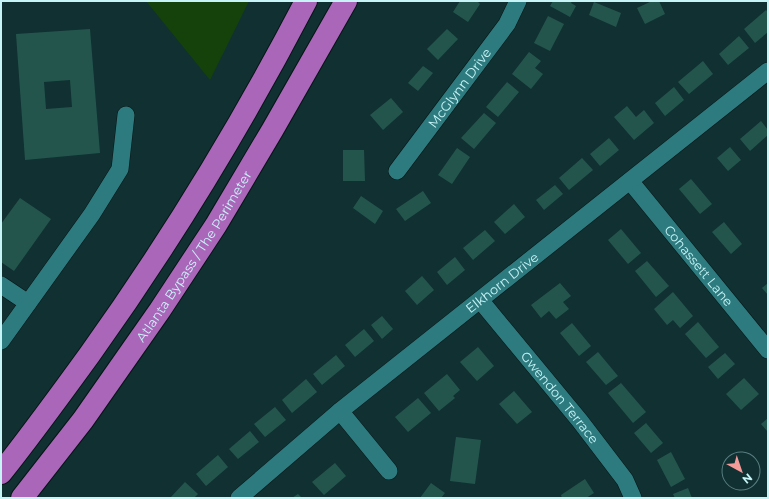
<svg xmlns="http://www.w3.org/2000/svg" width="769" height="499" font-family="Montserrat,sans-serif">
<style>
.green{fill:#15420b}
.building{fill:#24554c;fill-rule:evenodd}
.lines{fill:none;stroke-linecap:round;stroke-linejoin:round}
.minor-casing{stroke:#081516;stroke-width:18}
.highway-casing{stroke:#081516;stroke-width:24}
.minor{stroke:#2e7b7f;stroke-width:17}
.highway{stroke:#aa67b9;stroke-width:22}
.labels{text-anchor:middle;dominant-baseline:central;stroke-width:3.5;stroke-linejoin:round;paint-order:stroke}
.street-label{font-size:13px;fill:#c7f4f7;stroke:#103032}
</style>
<rect width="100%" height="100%" fill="#103032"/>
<polygon class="green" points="146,1 249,1 210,80"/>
<g class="building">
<polygon points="460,1 477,1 480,4 468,22 453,12"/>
<polygon points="553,1 572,1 571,3 576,6 570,17 550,6"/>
<polygon points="652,1 659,1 665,14 645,24 637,8"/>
<polygon points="594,2 621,13 616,27 589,15"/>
<polygon points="766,10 768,12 768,32 755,43 744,29"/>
<polygon points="548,16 564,24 550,51 534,43"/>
<path d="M90 29 100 153 25 160 16 34ZM70 80 72 107 46 109 44 82Z"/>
<polygon points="447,29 458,39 438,60 427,49"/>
<polygon points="739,36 749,48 728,65 719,54"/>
<polygon points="529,52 541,61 535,68 543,74 531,89 512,74"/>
<polygon points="703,61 713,74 689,94 678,82"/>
<polygon points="423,66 433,73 418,91 408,83"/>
<polygon points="507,82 519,92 498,117 486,107"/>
<polygon points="674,87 684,100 665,116 655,103"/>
<polygon points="391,98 403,112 383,130 370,115"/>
<polygon points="627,106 636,117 644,110 654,123 634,140 614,117"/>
<polygon points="484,113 496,123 474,149 461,138"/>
<polygon points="761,121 768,130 768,135 750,151 740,139"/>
<polygon points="609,138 619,150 600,166 590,154"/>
<polygon points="730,147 741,160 728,171 717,158"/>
<polygon points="457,148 470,157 452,184 438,175"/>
<polygon points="343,150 364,150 365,181 343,181"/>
<polygon points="582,158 593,170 569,190 559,178"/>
<polygon points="691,179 712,204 700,214 679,189"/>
<polygon points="555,185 563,194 544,210 536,200"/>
<polygon points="423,191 431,203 405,221 396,209"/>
<polygon points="361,196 383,211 375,224 353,208"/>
<polygon points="20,198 51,219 14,271 1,262 1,224"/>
<polygon points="514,204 525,217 505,234 494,222"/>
<polygon points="724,222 742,244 731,254 712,232"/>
<polygon points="621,229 641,253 628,264 608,240"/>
<polygon points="485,230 495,241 473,260 463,248"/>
<polygon points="455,257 465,270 447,285 437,272"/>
<polygon points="647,261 669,286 656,297 635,271"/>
<polygon points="422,276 434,290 417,305 405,291"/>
<polygon points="560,283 571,296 563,302 569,309 556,319 549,311 541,318 531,305"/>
<polygon points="768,283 768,295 762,288"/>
<polygon points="673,292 693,316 680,328 673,320 667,325 654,309"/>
<polygon points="382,316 393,329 382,339 371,325"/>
<polygon points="698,322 719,347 706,358 685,334"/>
<polygon points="572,323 591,346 579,356 560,333"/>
<polygon points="364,329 374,341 355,357 345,345"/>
<polygon points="478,347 494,366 477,381 460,362"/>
<polygon points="598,352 618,376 606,385 586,362"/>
<polygon points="725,353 735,364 718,379 708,367"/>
<polygon points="336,355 345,366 322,385 313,374"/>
<polygon points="447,374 460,390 453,396 455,398 439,411 424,393"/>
<polygon points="744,378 759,394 741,410 726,394"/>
<polygon points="306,379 317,392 292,413 282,400"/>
<polygon points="621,383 646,412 633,423 608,393"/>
<polygon points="514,391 532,412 517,424 499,404"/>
<polygon points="418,398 431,413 408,432 395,417"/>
<polygon points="275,407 286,420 265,437 254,424"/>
<polygon points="768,418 768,432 761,424"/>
<polygon points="646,423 663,443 651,453 634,433"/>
<polygon points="250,431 259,442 238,459 229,449"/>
<polygon points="456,437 481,440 475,484 450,481"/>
<polygon points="671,452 685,479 671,487 657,460"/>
<polygon points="218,455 228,467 206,486 196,474"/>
<polygon points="335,463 346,476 324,495 312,482"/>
<polygon points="585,479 594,493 586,498 562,498 561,495"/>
<polygon points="185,482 198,494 194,498 170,498"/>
<polygon points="431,483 445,493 441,498 420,498"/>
<polygon points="688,488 692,498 675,498 673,494"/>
<polygon points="298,494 302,498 292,498"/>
</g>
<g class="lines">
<g class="minor-casing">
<g id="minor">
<path id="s1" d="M397 171 507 24 518 1"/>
<path id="s2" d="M630 181 768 350"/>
<polyline points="1,285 28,303"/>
<path id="s3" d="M480 300 580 421 625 480 633 498"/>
<polyline points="1,341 92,214 120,169 126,115"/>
<polyline points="340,411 389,471"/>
<path id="s4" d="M239 498 340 411 768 71"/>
</g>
</g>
<g class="highway-casing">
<g id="highway">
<path d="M1 473C32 434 61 394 90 354 170 242 242 124 306 1"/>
<path id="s5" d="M22 498 83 420 160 310 216 225 273 129 346 1"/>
</g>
</g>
<use href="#minor" class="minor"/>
<use href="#highway" class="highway"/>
</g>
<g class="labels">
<g class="street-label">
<text stroke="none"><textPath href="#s1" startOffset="104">McGlynn Drive</textPath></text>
<text stroke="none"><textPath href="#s5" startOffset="297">Atlanta Bypass / The Perimeter</textPath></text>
<text stroke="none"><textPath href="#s2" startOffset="109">Cohassett Lane</textPath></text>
<text stroke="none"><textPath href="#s4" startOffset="340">Elkhorn Drive</textPath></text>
<text stroke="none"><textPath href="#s3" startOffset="126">Gwendon Terrace</textPath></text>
</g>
</g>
<rect width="769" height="499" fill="none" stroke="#c7f4f7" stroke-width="4"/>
<g transform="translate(741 471) rotate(140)"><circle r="19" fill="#103032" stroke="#597e81"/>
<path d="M0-3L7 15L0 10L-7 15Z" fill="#f59b9a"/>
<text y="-6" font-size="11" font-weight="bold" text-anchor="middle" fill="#c7f4f7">N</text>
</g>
</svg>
